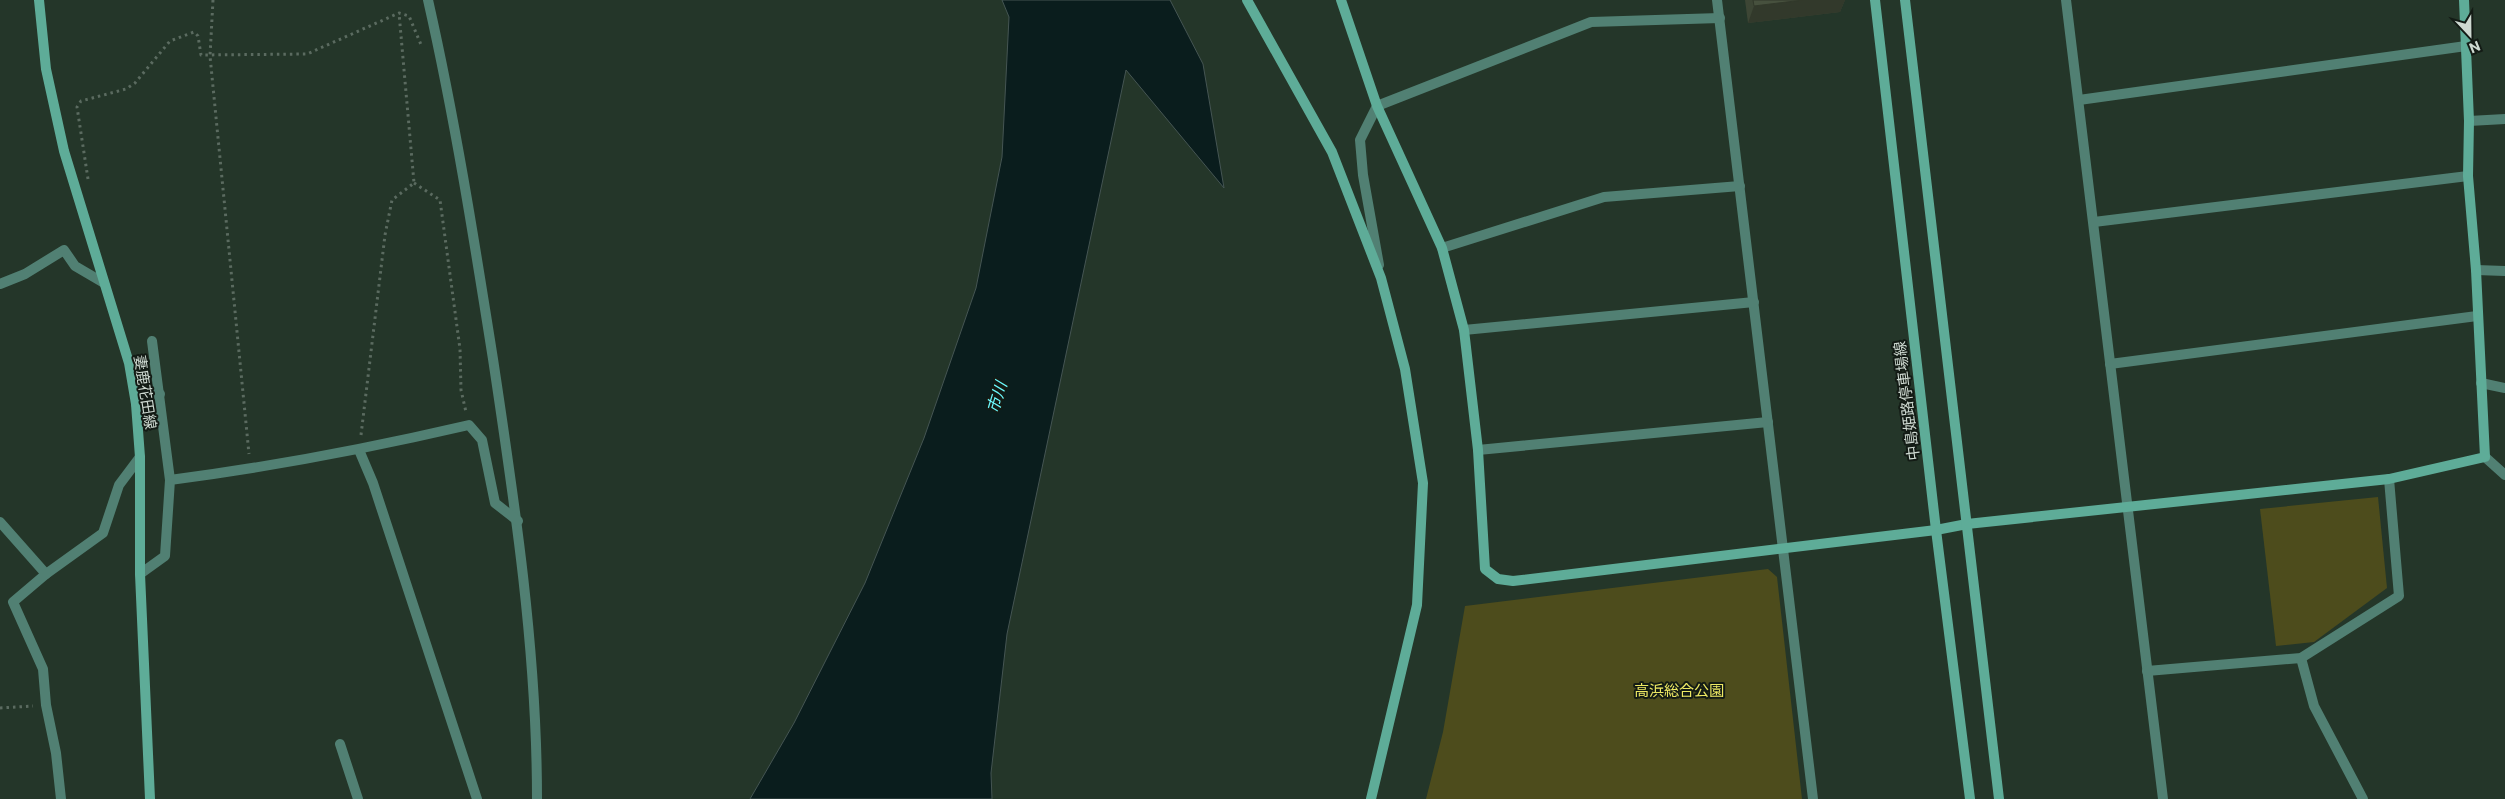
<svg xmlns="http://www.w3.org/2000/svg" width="2505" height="799" font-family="Commissioner,'Noto Sans JP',sans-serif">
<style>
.green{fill:#4d4c1c}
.water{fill:#0a1d1d;stroke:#455553}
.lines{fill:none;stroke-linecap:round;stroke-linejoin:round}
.path{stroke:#5b6b60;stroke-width:3;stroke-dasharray:2.5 4;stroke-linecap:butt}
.street{stroke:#518073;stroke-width:10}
.secondary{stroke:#5eac98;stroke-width:10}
.wall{fill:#3d4635}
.shaded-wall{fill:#32392b}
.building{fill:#47513e;stroke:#32392b}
.labels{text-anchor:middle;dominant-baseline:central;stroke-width:4;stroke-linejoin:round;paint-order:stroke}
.street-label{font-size:15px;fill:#ced9d1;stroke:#131b15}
.park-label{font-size:15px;fill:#ede863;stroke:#131b15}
.water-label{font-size:16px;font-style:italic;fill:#6cfbff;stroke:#131b15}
</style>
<rect width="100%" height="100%" fill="#243629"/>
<g class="green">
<polygon points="2378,497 2387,588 2314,642 2276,646 2260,509"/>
<polygon points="1768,569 1777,577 1802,799 1426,799 1443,732 1465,606"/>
</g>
<polygon class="water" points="1002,0 1170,0 1203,64 1224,188 1126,70 1007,634 991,773 992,799 750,799 794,723 865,583 924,438 976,288 1002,157 1009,17"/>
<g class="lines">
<g class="path">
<polyline points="213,0 210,56 249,454"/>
<polyline points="88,179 77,107 81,101 126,89 135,83 170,41 194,32 198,36 201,55 307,54 399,13 409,16 422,47"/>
<polyline points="414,183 440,200 460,349 461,390 466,412"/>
<polyline points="361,435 385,235 392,200 414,183 399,13"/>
<polyline points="0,708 33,706"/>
</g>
<g class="street">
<path d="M428 0C455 119 474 239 493 359 515 505 537 651 537 799"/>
<polyline points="1717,0 1813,799"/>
<polyline points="2066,0 2163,799"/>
<polyline points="2079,100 2466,46"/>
<polyline points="2469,121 2505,119"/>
<polyline points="2094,222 2468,176"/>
<polyline points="1442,248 1604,197 1740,186"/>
<polyline points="1379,265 1363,175 1360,140 1377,106 1591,22 1720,18"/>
<polyline points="2476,270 2505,271"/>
<polyline points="0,284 25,274 64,250 75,266 104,283"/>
<polyline points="1464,330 1754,302"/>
<polyline points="152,341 170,480"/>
<polyline points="2110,364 2477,316"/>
<polyline points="2481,383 2505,388"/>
<polyline points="136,404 160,394"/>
<polyline points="359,450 373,483 477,799"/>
<polyline points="1478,450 1768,422"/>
<polyline points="2485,457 2505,475"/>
<polyline points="0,522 46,574"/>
<path d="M140 574 165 556 170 480C271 467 370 448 469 425L482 440 495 503 518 521"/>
<polyline points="2301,658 2314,706 2363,799"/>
<polyline points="2147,671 2301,658 2399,596 2389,479"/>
<polyline points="340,744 358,799"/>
<polyline points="61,799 56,753 46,705 43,669 13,602 46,574 103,533 119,485 140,457"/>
</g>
<g class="secondary">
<polyline points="39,0 46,69 64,151 129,363 136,404 140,457 140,574 150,799"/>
<polyline points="1247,0 1332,152 1381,278 1405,369 1423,483 1417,605 1371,799"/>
<polyline points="1341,0 1377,106 1442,248 1464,330 1478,450 1485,569 1498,579 1513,581 1936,530 1967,524 2389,479 2485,457 2476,270 2468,176 2469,121 2464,0"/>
<polyline points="1875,0 1936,530 1970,799"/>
<polyline points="1905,0 1999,799"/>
</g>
</g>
<polygon class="wall" points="1745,0 1845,0 1840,12 1748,23"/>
<polygon class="shaded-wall" points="1803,0 1845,0 1840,12 1748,23 1754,6"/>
<polygon class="building" points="1753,0 1803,0 1754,6"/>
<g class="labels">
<g class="street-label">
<text transform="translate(146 392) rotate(81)">妻鹿花田線</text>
<text transform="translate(1906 401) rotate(-97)">中島姫路停車場線</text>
</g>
<g class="park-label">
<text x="1679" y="690">高浜総合公園</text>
</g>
<g class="water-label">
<text transform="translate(996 397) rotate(-73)">市川</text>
</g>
</g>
<g transform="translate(2470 35) rotate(158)" stroke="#131b15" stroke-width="4" paint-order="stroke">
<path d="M0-4L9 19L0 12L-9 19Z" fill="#ced9d1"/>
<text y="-8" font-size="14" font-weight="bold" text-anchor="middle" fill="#ced9d1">N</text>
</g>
</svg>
